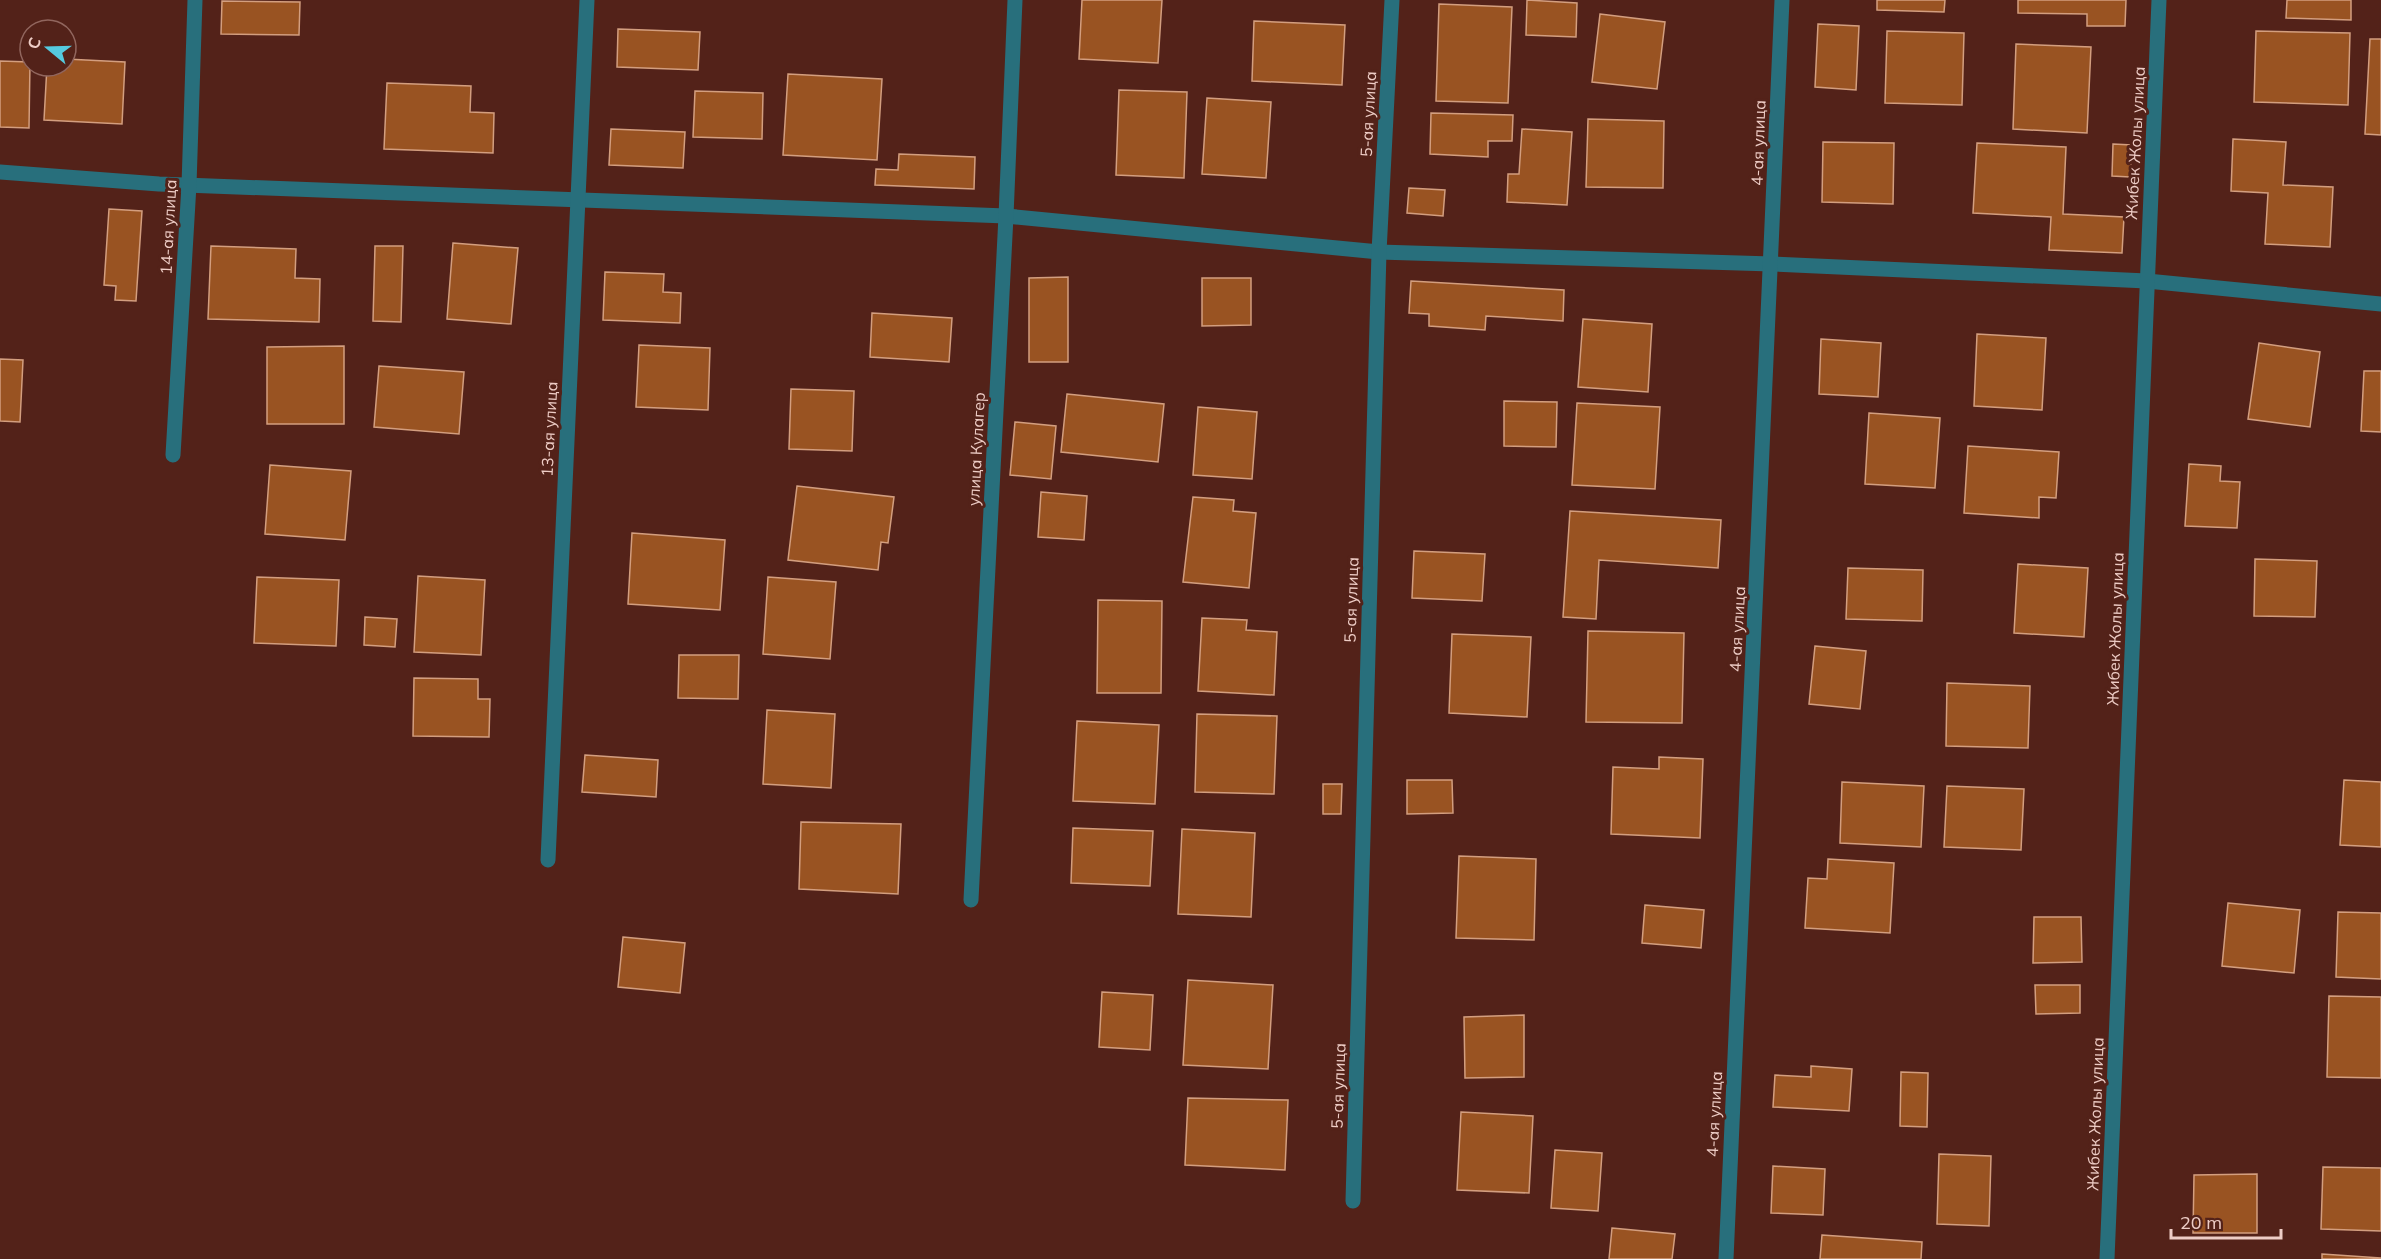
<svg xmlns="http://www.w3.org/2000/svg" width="2381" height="1259" font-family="Mulish,sans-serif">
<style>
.building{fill:#995322;stroke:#d39e7f;stroke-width:1.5}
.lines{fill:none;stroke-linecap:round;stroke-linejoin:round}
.minor{stroke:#286f7c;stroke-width:15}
.labels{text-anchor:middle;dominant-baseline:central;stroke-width:6;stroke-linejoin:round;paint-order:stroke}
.street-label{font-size:16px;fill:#eecdc6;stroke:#532219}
</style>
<rect width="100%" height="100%" fill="#532219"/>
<g class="building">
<polygon points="1082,0 1162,0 1158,63 1079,59"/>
<polygon points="1527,0 1577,3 1576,37 1526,35"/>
<polygon points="1877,0 1945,0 1944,12 1877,10"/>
<polygon points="2018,0 2126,0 2125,26 2087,26 2087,14 2018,13"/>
<polygon points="2287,0 2351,0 2351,20 2286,18"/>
<polygon points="222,1 300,2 299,35 221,34"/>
<polygon points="1439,4 1512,7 1508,103 1436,101"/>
<polygon points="1600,14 1665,22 1657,89 1592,82"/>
<polygon points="1254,21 1345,25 1342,85 1252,81"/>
<polygon points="1818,24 1859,26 1856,90 1815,87"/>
<polygon points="618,29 700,32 698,70 617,67"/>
<polygon points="1887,31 1964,33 1962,105 1885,103"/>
<polygon points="2256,31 2350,33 2348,105 2254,102"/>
<polygon points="2370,39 2381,39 2381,135 2365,134"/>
<polygon points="2016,44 2091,47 2087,133 2013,129"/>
<polygon points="66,59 125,62 122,124 44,120 47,66 66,66"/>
<polygon points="0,61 30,62 29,128 0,127"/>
<polygon points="788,74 882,79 877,160 783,155"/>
<polygon points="387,83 471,86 470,112 494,113 493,153 384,149"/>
<polygon points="1119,90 1187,92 1184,178 1116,175"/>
<polygon points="695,91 763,93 762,139 693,137"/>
<polygon points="1207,98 1271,102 1266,178 1202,174"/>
<polygon points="1431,113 1513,115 1512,141 1488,141 1488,157 1430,154"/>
<polygon points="1588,119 1664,121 1663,188 1586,187"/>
<polygon points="611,129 685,132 683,168 609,165"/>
<polygon points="1522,129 1572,132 1567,205 1507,202 1508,174 1519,174"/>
<polygon points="2233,139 2286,142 2283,185 2333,187 2330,247 2265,244 2268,193 2231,191"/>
<polygon points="1823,142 1894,143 1893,204 1822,202"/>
<polygon points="1977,143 2066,147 2063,214 2124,217 2122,253 2049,250 2051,217 1973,213"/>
<polygon points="2113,144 2132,145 2130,177 2112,176"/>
<polygon points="899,154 975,157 974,189 875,185 876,169 898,170"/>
<polygon points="1409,188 1445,190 1443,216 1407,213"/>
<polygon points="109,209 142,211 136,301 115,300 116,286 104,285"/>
<polygon points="453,243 518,248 511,324 447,319"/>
<polygon points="211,246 296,249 295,278 320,279 319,322 208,319"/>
<polygon points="375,246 403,246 401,322 373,321"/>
<polygon points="605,272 664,274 663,292 681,293 680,323 603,320"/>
<polygon points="1068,277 1068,362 1029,362 1029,278"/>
<polygon points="1202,278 1251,278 1251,325 1202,326"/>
<polygon points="1411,281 1564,290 1563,321 1486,316 1485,330 1429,326 1429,314 1409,313"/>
<polygon points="872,313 952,318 949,362 870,357"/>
<polygon points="1583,319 1652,324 1648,392 1578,387"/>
<polygon points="1977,334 2046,338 2042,410 1974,406"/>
<polygon points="1821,339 1881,343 1878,397 1819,394"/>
<polygon points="2259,343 2320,352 2310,427 2248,419"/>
<polygon points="639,345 710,348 708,410 636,407"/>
<polygon points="344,346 344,424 267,424 267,347"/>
<polygon points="0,359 23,360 20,422 0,421"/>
<polygon points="379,366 464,372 459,434 374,427"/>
<polygon points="2364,371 2381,371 2381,432 2361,431"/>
<polygon points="791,389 854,391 852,451 789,449"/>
<polygon points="1067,394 1164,404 1158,462 1061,452"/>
<polygon points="1504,401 1557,402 1556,447 1504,446"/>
<polygon points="1577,403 1660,407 1655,489 1572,485"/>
<polygon points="1198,407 1257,412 1252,479 1193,475"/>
<polygon points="1869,413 1940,418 1935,488 1865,484"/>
<polygon points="1015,422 1056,426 1051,479 1010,475"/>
<polygon points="1968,446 2059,452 2056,498 2039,497 2039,518 1964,513"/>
<polygon points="2189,464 2221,466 2220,481 2240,482 2237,528 2185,526"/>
<polygon points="270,465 351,471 345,540 265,534"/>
<polygon points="797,486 894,497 888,543 881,542 878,570 788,560"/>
<polygon points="1041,492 1087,496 1084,540 1038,537"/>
<polygon points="1193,497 1234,500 1233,511 1256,513 1249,588 1183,582"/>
<polygon points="1570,511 1721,520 1718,568 1599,560 1596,619 1563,617"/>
<polygon points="632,533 725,540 720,610 628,604"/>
<polygon points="1414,551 1485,554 1482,601 1412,598"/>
<polygon points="2255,559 2317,561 2315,617 2254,616"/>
<polygon points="2018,564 2088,568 2084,637 2014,633"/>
<polygon points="1848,568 1923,570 1922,621 1846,619"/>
<polygon points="418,576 485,580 481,655 414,652"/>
<polygon points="257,577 339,580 336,646 254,643"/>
<polygon points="768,577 836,582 830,659 763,654"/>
<polygon points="1098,600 1162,601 1161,693 1097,693"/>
<polygon points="365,617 397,619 395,647 364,645"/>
<polygon points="1202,618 1247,620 1246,630 1277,632 1274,695 1198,691"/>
<polygon points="1588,631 1684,633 1682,723 1586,722"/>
<polygon points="1452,634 1531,637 1527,717 1449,713"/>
<polygon points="1815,646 1866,651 1860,709 1809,704"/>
<polygon points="679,655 739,655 738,699 678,698"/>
<polygon points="414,678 478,679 478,699 490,699 489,737 413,736"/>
<polygon points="1947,683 2030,686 2028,748 1946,746"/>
<polygon points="767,710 835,714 831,788 763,784"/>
<polygon points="1197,714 1277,716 1274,794 1195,792"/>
<polygon points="1077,721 1159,725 1155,804 1073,801"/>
<polygon points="585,755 658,760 656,797 582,792"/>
<polygon points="1659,757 1703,759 1700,838 1611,834 1613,767 1659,769"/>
<polygon points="1407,780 1452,780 1453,813 1407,814"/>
<polygon points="2344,780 2381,782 2381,847 2340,845"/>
<polygon points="1842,782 1924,786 1921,847 1840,843"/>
<polygon points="1323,784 1342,784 1341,814 1323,814"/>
<polygon points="1947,786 2024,789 2021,850 1944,847"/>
<polygon points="801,822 901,824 898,894 799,889"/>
<polygon points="1073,828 1153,831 1150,886 1071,883"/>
<polygon points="1182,829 1255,833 1251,917 1178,914"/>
<polygon points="1459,856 1536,859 1534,940 1456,938"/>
<polygon points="1828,859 1894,863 1890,933 1805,928 1808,878 1827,879"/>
<polygon points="2228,903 2300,910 2294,973 2222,966"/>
<polygon points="1645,905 1704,910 1701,948 1642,943"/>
<polygon points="2338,912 2381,913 2381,979 2336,977"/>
<polygon points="2034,917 2081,917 2082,962 2033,963"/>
<polygon points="623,937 685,943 680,993 618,987"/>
<polygon points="1188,980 1273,985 1268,1069 1183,1065"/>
<polygon points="2035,985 2080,985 2080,1013 2036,1014"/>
<polygon points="1102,992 1153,995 1150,1050 1099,1047"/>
<polygon points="2329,996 2381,997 2381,1078 2327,1077"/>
<polygon points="1524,1015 1524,1077 1465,1078 1464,1017"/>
<polygon points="1811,1066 1852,1069 1849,1111 1773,1107 1775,1075 1811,1077"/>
<polygon points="1901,1072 1928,1073 1927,1127 1900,1126"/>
<polygon points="1188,1098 1288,1100 1285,1170 1185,1165"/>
<polygon points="1461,1112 1533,1116 1529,1193 1457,1190"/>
<polygon points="1555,1150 1602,1153 1598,1211 1551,1208"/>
<polygon points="1939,1154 1991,1156 1989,1226 1937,1224"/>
<polygon points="1773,1166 1825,1169 1823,1215 1771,1213"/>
<polygon points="2323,1167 2381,1168 2381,1231 2321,1229"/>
<polygon points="2257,1174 2257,1233 2193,1233 2194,1175"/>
<polygon points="1612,1228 1675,1234 1672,1259 1609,1259"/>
<polygon points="1822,1235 1922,1242 1921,1259 1820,1259"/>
<polygon points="2322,1254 2381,1258 2381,1259 2322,1259"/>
</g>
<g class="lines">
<g class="minor">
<polyline points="0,172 159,184 1006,216 1379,252 1772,264 2147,281 2381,304"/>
<polyline points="173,455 189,185 195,0"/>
<polyline points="548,860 587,0"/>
<polyline points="971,900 1006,216 1015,0"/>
<polyline points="1353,1201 1379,252 1392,0"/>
<polyline points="1726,1259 1782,0"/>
<polyline points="2107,1259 2159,0"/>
</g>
</g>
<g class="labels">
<g class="street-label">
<text transform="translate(1368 114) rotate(-87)">5-ая улица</text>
<text transform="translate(1758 143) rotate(-88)">4-ая улица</text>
<text transform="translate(2135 143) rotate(-87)">Жибек Жолы улица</text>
<text transform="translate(168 227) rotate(-87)">14-ая улица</text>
<text transform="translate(549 429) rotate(-87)">13-ая улица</text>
<text transform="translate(976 449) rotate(-87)">улица Кулагер</text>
<text transform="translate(1351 600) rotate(-88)">5-ая улица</text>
<text transform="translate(1737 629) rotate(-87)">4-ая улица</text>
<text transform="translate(2115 629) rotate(-88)">Жибек Жолы улица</text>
<text transform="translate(1338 1086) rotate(-88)">5-ая улица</text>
<text transform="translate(1714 1114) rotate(-87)">4-ая улица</text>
<text transform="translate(2095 1114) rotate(-88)">Жибек Жолы улица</text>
</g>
</g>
<g transform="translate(48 48) rotate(289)"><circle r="28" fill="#532219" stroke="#91665e" stroke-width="1.5"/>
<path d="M0-4.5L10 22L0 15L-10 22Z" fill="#55cadf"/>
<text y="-9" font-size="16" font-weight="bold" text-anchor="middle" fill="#eecdc6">С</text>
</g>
<path d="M2171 1229v9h110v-9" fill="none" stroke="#eecdc6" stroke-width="3"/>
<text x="2180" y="1229" font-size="18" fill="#eecdc6" stroke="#532219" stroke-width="4.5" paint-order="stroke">20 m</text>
</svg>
